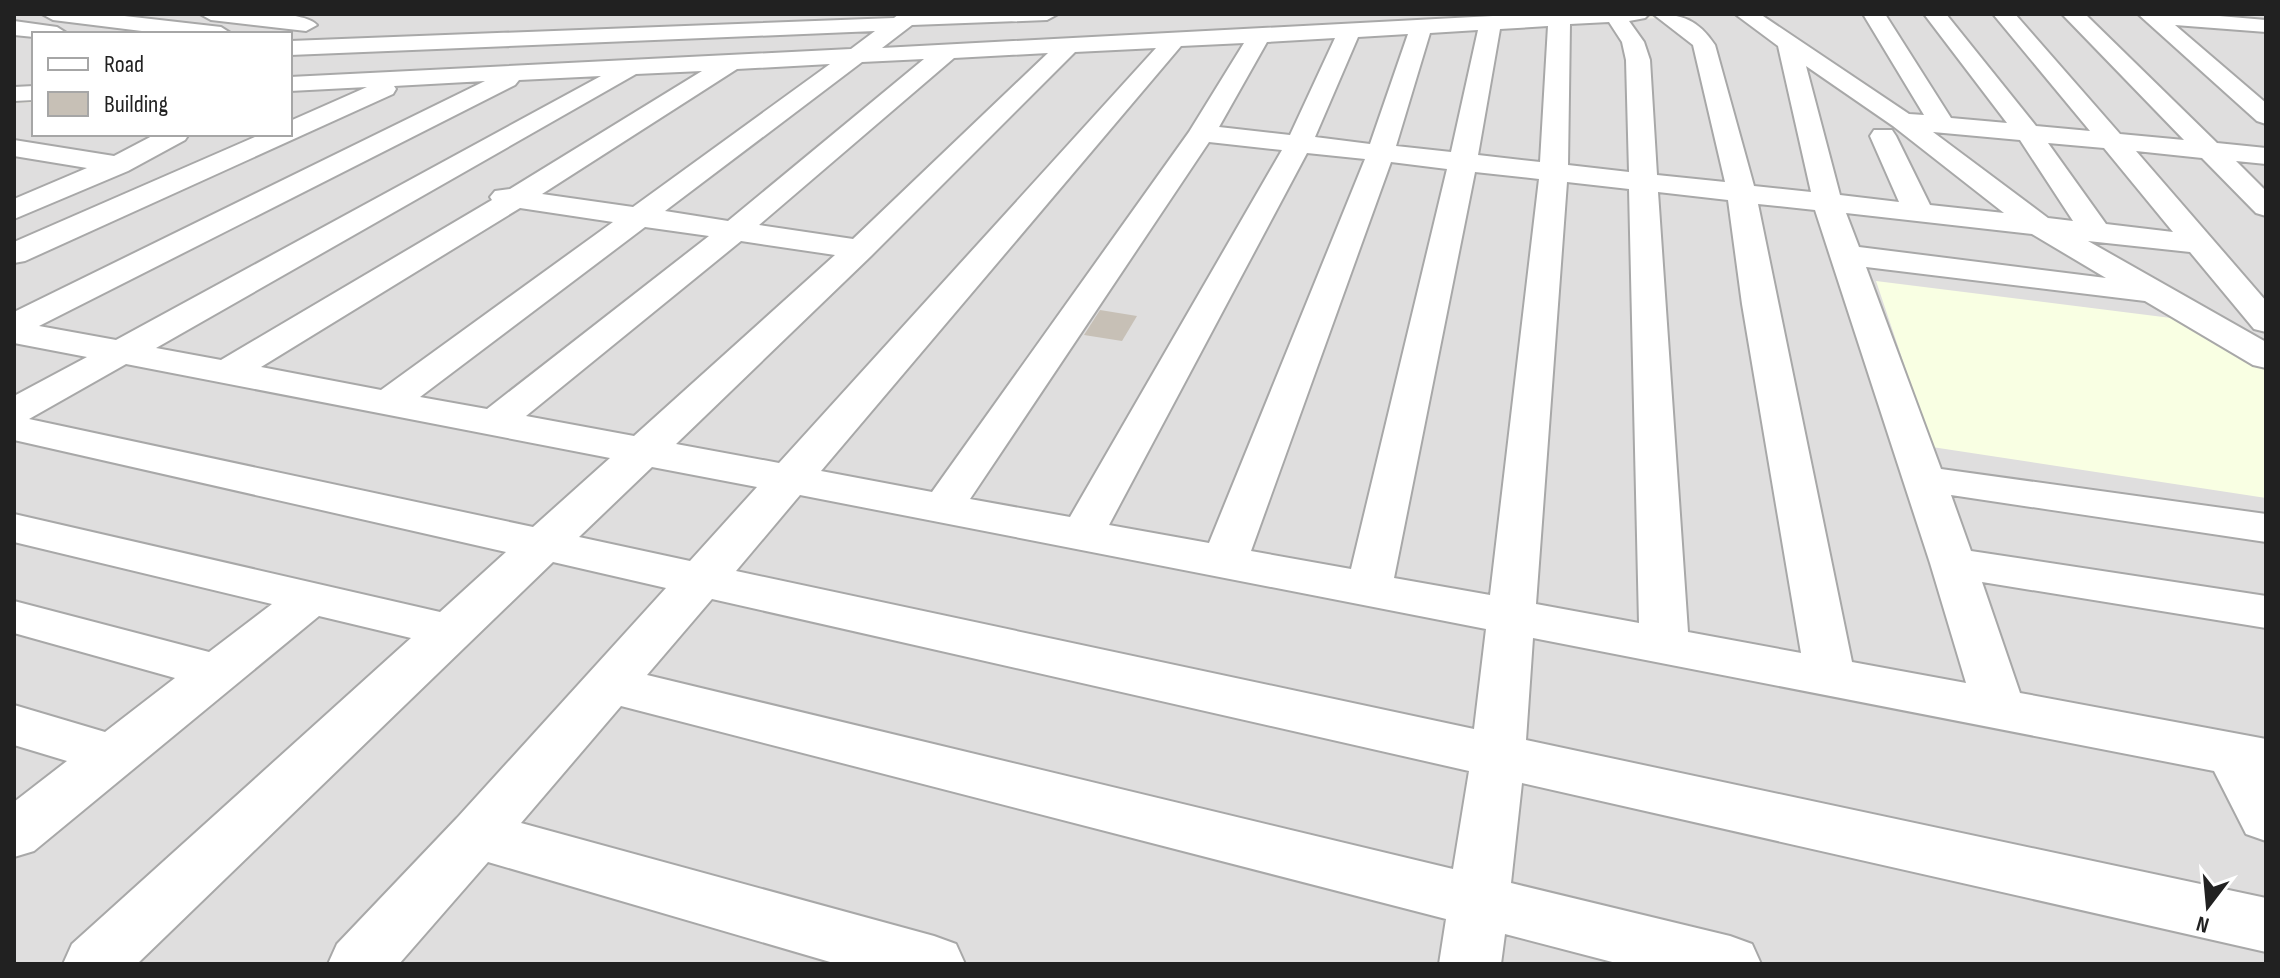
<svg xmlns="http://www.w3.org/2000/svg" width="2280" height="978" font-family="'Sofia Sans Condensed',sans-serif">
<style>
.residential{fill:#dfdede}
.education{fill:#f9ffe3}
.building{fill:#c7c0b6}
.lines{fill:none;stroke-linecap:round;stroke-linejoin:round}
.minor-casing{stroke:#a8a8a8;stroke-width:4}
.minor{fill:#fff;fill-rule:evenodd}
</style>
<rect width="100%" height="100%" fill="#f2f0e7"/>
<g class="residential">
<polygon points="14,14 1580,14 611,64 290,76 290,34 34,34 34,86 14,86"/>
<polygon points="1733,14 2266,14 2266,964 14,964 14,103 34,103 34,134 290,134 290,92"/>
</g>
<polygon class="education" points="1876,281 2179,319 2249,363 2266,366 2266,498 1932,447"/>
<polygon class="building" points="1100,310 1137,316 1122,341 1084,335"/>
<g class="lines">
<g class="minor-casing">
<g id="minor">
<polygon points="42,14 107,14 221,27 232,34 166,34 53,20"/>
<path d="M200 14C224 14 302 8 317 25L306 31 211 20Z"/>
<path d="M899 14H1058L1047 20 912 25 882 48 1530 14H1649L1645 18 1629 21 1644 42 1650 60 1657 175 1725 182 1693 45 1653 14C1683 14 1698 20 1715 45L1754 186 1811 192 1778 46 1735 14H1760L1909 114 1924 115 1863 14H1885L1951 118 2007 123 1924 14H1946L2036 126 2090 131 1993 14H2015L2120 134 2184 140 2062 14H2085L2217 143 2266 148V164L2236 161 2266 191V216L2256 213 2202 158 2136 151 2266 301V332L2254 329 2190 252 2088 241 2266 342V368L2253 365 2145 301 1866 267 1941 469 2266 514V542L1951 495 1971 551 2266 596V628L1982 582 2020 693 2266 739V841L2246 834 2214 771 1533 638 1526 740 2266 898V952L1522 783 1511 883 1730 936 1752 944 1761 964H1620L1505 934 1501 964H1439L1446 919 621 706 521 823 934 936 956 944 965 964H837L488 862 399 964H328L337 944 457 818 666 588 553 562 137 964H63L72 944 411 638 319 616 34 851 14 857V802L67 761 14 745V705L105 732 175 678 14 633V601L209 652 272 604 14 542V514L440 612 506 552 14 440V396L87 357 14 343V312L485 81 394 86 396 89 393 94 25 261 14 263V242L262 134H290V121L367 87 290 91V77L851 49 875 31 290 55V41L894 18ZM1609 22 1622 42 1626 60 1629 172 1568 165 1570 24ZM1548 26 1540 162 1478 155 1500 29ZM1478 30 1451 152 1396 146 1430 33ZM1408 34 1370 144 1315 137 1358 37ZM1335 38 1290 135 1219 127 1267 42ZM1244 43 1189 132 932 492 821 471 1181 46ZM1156 48 779 463 676 444 871 256 1075 52ZM1048 53 853 239 759 225 954 58ZM924 59 728 221 665 211 862 62ZM830 64 633 207 542 194 737 69ZM1806 66 1893 126 2004 213 1930 205 1896 136 1892 130H1874L1870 136 1899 202 1840 195ZM702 71 510 189 495 191 490 197 492 200 221 360 156 348 636 74ZM601 76 116 340 39 326 515 85 519 80ZM1933 132 2020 140 2073 221 2048 218ZM1209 142 1282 150 1070 517 970 499ZM2048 143 2104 148 2173 232 2106 224ZM1307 153 1365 159 1209 543 1109 525ZM1391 162 1447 169 1351 569 1251 551ZM1475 172 1539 179 1490 595 1394 578ZM1567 182 1629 189 1639 623 1536 604ZM1658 192 1728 200 1742 304 1801 653 1688 632ZM1758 204 1815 210 1930 563 1966 683 1852 662ZM520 208 613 222 381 390 261 367ZM1846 213 2032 234 2106 278 1859 247ZM645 227 709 236 487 409 420 397ZM741 241 835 255 634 436 526 416ZM126 364 610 458 533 527 29 419ZM652 467 757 487 690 561 579 537ZM800 495 1486 629 1474 729 736 571ZM712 599 1469 771 1453 869 647 675Z"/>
<polygon points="2138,14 2196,14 2266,20 2266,32 2175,25 2266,103 2266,124 2257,121"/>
<polygon points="14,21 57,27 68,34 34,34 34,37 14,35"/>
<polygon points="34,86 34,100 14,101 14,87"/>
<polygon points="156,134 189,134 185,140 128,171 14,219 14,199 87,168 14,156 14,140 114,156"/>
</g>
</g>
<use href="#minor" class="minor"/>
</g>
<rect width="2280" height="978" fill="none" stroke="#212121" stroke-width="32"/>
<rect x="32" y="32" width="260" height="104" fill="#ffffff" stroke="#a6a6a6" stroke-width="2"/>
<rect x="48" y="58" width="40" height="12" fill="#ffffff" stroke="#a6a6a6" stroke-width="2"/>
<text x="104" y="72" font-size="24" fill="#212121">Road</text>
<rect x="48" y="92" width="40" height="24" fill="#c7c0b6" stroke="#a6a6a6" stroke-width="2"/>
<text x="104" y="112" font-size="24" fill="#212121">Building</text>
<g transform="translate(2208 906) rotate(196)" stroke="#ffffff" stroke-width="6" paint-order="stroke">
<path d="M0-6L14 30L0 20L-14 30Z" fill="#212121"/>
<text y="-12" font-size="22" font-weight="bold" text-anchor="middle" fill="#212121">N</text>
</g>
</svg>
